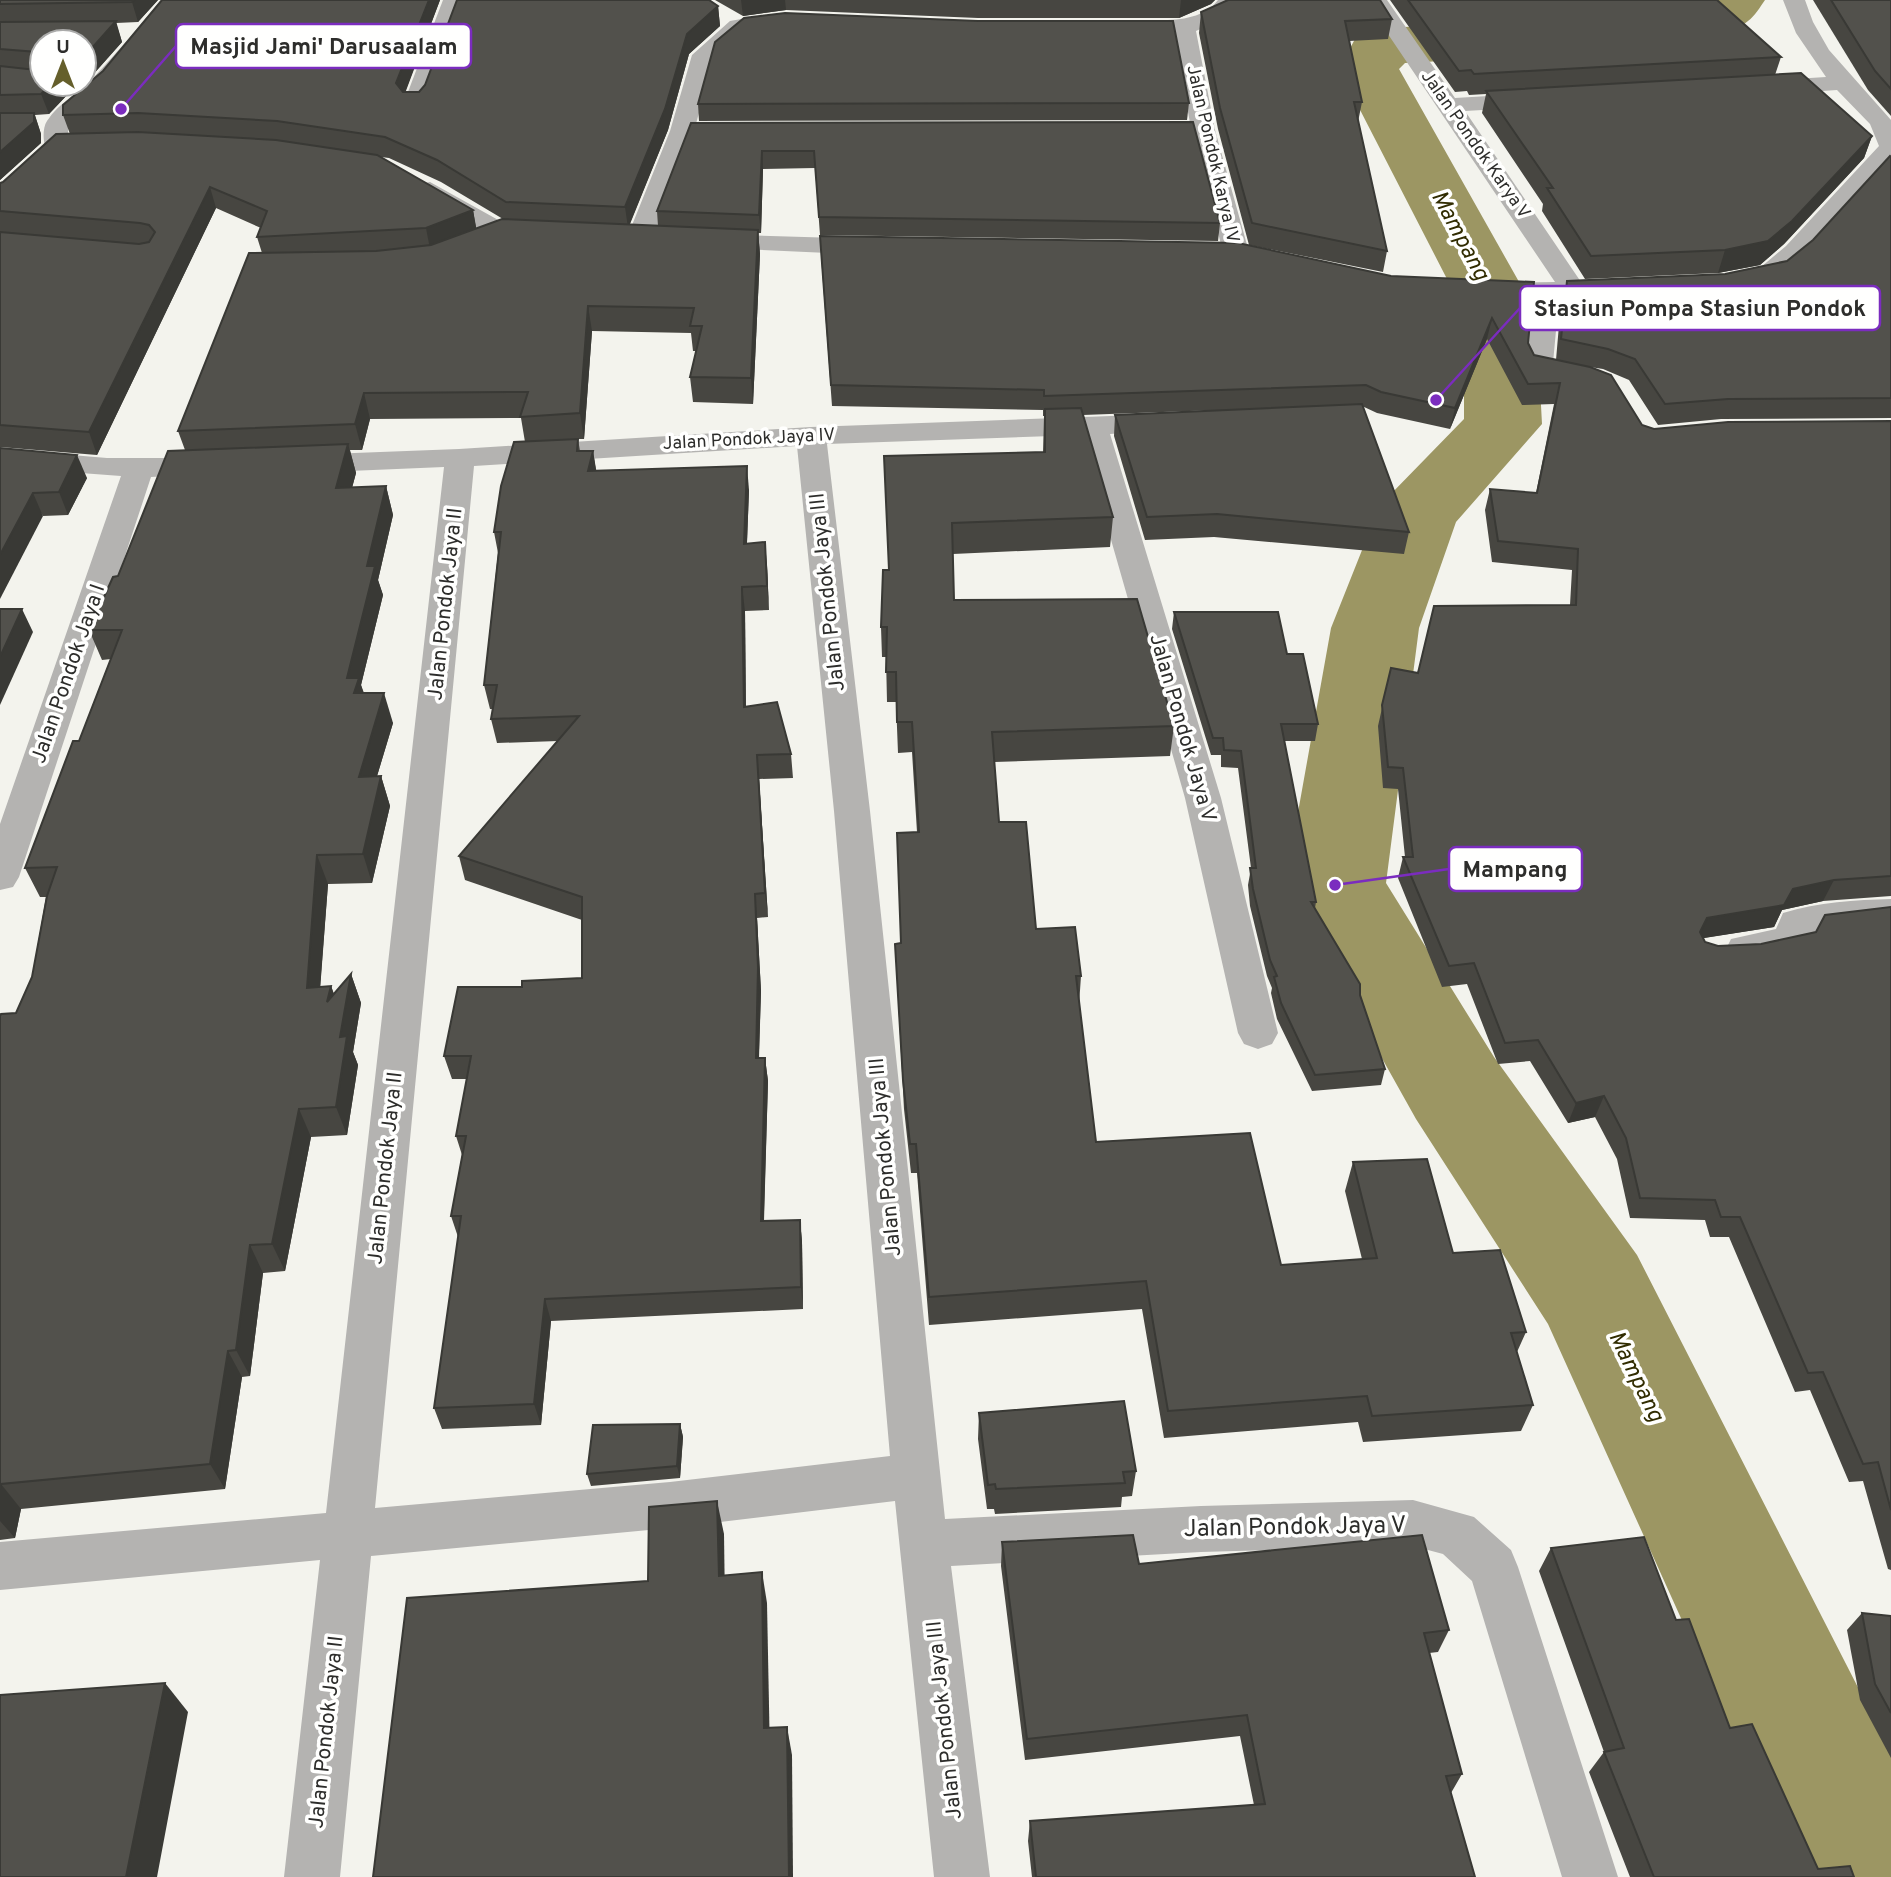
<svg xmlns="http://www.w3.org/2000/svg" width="1891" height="1877" font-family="Overpass,sans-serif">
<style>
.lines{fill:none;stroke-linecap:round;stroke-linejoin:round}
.river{fill:#9c9663;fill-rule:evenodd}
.minor{fill:#b4b3b1;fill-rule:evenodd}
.wall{fill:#474641;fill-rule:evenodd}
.shaded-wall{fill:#393935}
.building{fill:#52514c;stroke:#393935;stroke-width:2}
.labels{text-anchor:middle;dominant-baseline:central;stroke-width:7;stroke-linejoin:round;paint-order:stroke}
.far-street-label{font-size:18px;fill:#2d2d2b;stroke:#fffffe}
.street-label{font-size:21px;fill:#2d2d2b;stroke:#fffffe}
.water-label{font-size:23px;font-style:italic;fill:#312c01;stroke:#fffffe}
.near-street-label{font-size:24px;fill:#2d2d2b;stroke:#fffffe}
.leader{fill:none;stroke:#7b2cbf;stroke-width:2.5}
.callout-dot{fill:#7b2cbf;stroke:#fffffe;stroke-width:2.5}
.callout{fill:#fffffe;stroke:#7b2cbf;stroke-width:2.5}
.callout-label{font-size:23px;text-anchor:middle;font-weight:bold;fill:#2d2d2b}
</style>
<rect width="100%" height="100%" fill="#f3f3ed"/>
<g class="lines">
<path class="river" d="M1700 0H1765C1760 7 1755 16 1748 21 1709 53 1467 59 1405 63L1399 69 1536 312 1542 424 1456 522 1419 628 1386 883 1494 1057 1637 1255 1891 1752V1877H1798L1548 1324 1416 1119 1285 885 1331 628 1376 515 1388 497 1464 419V312L1339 69 1355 39 1405 27 1591 15 1687 4Z"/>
<g class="minor">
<path d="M161 0H184L108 90 68 125V146L65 151H47C43 144 42 128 47 121 59 102 80 93 94 77 118 52 139 26 161 0Z"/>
<polygon points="443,0 465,0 427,105 423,110 407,110 403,105"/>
<path d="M1218 0H1240L1229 16 1196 31 1215 130 1249 252 1245 258H1227L1223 252 1193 137 1134 135 1130 130 1134 125 1190 123 1174 35H1123L1112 28C1124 10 1192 35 1218 0Z"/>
<path d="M1365 0H1387L1455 98 1537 93 1545 95 1549 100 1545 105 1537 107 1465 111 1581 282 1626 283 1630 289 1626 295 1559 298 1553 363 1590 370 1594 376 1590 382C1568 387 1538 383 1525 364L1532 298 1472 297 1468 291 1472 285 1481 283 1555 282Z"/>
<path d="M1783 0H1805L1813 22 1829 50 1891 120V162C1867 189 1807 264 1779 279 1766 285 1740 289 1727 286L1723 280 1727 274 1761 267 1786 246 1879 146 1870 124 1837 90 1764 95 1756 93 1752 88 1756 83 1764 81 1826 77 1796 33Z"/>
<polygon points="758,16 769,23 766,28 745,32 714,58 694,131 652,240 648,245 630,245 626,240 670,131 692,55 730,21"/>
<path d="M430 182 509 226 545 230 549 235 545 240C498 252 459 217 421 194L418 189 421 184Z"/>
<polygon points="708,234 872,239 881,242 885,247 881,252 872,255 699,247 695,242 699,237"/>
<path d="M1165 414 1175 417 1180 423 1175 429 1110 434 1221 798 1278 1033 1272 1044 1258 1049 1244 1044 1238 1033 1185 798 1081 435 827 444 870 811 945 1519 1201 1506 1413 1500 1474 1517 1511 1550 1518 1567 1618 1877H1562L1472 1581 1443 1554 1413 1546 1201 1552 951 1566 990 1877H934L895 1501 670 1528 371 1556 340 1877H284L320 1560 0 1590V1542L326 1513 444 467 302 473 291 470 287 464 291 458 302 455 459 449 811 427ZM797 446 834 811 890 1456 670 1482 375 1508 474 466Z"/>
<polygon points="0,449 107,458 214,458 225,461 229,467 225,473 151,477 19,877 13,887 0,890 0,824 121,476 0,467"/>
<path d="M1891 899V927L1849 928 1812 934 1805 951 1745 963 1731 959 1726 949 1731 939 1776 929 1783 913C1819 902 1855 900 1891 899Z"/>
</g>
</g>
<g class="wall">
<polygon points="0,0 158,0 138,22 116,23 122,42 90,78 84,83 84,42 42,42 42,84 82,84 68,94 49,114 35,115 41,134 41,143 0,180"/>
<path d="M162 0H440L405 92H419L718 6 720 26 689 54 668 130 630 224 658 226 657 211 691 123 1220 223 1218 241 820 235 815 168 763 169 761 233H758L760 254 753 404 693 402 690 377 696 351H693L691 333 592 331 584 439H578L580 451H593L596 471 749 490 747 543 767 566 769 610 745 611 746 707 791 754 793 778 759 779 768 917 757 918 761 991 759 1058H765L768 1081 764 1221 800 1220 802 1242 803 1309 551 1321 541 1425 442 1429 434 1408 458 1237 451 1216 462 1155 456 1136 467 1079H452L444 1056 522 987 582 978V920L465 880 459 856 558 741 497 743 491 719 493 709H490L484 685 498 553 494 532 525 442 521 418 370 419 362 450H350L356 473 352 488 386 486 393 515 378 580 383 595 361 685 364 693 393 723 377 776H381L390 806 372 883 328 884 320 987 331 986 334 994 351 974 361 1003 353 1052 358 1065 347 1135 311 1137 285 1271 263 1273 250 1376 242 1377 225 1489 21 1509 15 1538 0 1540V1016L16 1013 32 977 46 897H40L25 868 79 741 111 659 102 660 89 630 185 450 178 431 262 253 257 237 261 228 216 208 97 455 0 447V183L3 182 70 134 63 115 103 71ZM381 157 389 158 441 182 503 219 476 229 473 210Z"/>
<polygon points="715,0 1215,0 1211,4 1179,18 978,18 786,10 743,16"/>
<polygon points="1390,0 1717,0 1781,57 1775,75 1872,136 1864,158 1784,244 1760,265 1718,273 1585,279 1542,211 1543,204 1482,113 1486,94 1469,95 1467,91 1455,92"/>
<polygon points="1813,0 1891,0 1891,116 1868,90"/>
<polygon points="1201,12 1392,19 1388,39 1349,41 1362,102 1358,122 1387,251 1383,272 1249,245 1218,129 1199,33"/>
<polygon points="1189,103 1187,120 699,121 698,104"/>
<polygon points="1891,157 1891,418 1721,419 1658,425 1629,380 1603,369 1590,367 1642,425 1654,429 1891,421 1891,896 1823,901 1782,910 1774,927 1703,938 1705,942 1718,946 1761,944 1816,933 1891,907 1891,1570 1888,1569 1863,1481 1849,1482 1810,1390 1795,1392 1729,1237 1710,1237 1705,1220 1630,1218 1617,1159 1595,1117 1568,1123 1530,1061 1498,1064 1467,984 1442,987 1398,878 1403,857 1405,857 1398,789 1383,788 1378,726 1391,668 1418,673 1570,605 1572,570 1492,562 1485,510 1490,489 1536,493 1554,404 1522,405 1487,339 1450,429 1377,413 1362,406 1409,532 1404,554 1214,537 1145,540 1114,436 1115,415 1216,410 1083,415 1113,517 1110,547 953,554 954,600 1174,726 1170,756 994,762 999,822 1036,929 1081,976 1079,1005 1096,1142 1281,1265 1362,1259 1345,1191 1353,1162 1453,1253 1526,1332 1517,1352 1533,1405 1521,1431 1363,1442 1358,1422 1164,1438 1142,1309 929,1325 917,1173 911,1173 904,1109 895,944 900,943 917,832 912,752 898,753 896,702 887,702 886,657 882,657 881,627 888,570 1043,452 1044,416 1043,416 1043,410 832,406 821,256 1534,282 1528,343 1534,355 1556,360 1561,302 1567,281 1725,274 1787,261 1813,240"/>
<polygon points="0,448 87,478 68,515 43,516"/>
<polygon points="1174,612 1287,654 1318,724 1315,741 1284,741 1316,902 1315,908 1360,995 1385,1069 1381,1085 1312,1091 1277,1019 1271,993 1272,988 1267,976 1250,906 1248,885 1251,868 1238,768 1221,767 1221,755 1211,755 1172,629"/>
<polygon points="979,1413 1136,1471 1132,1496 1122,1497 1121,1507 995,1514 994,1509 987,1509 978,1439"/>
<polygon points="680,1424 683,1437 680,1478 591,1486 587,1474"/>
<polygon points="1002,1542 1139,1564 1449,1630 1438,1652 1429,1653 1462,1774 1451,1793 1475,1877 1032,1877 1028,1841 1030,1821 1254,1805 1240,1736 1025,1760 1001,1566"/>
<polygon points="1551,1548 1676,1620 1730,1728 1818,1869 1854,1877 1630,1877 1589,1772 1604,1752 1539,1571"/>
<polygon points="1862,1613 1891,1616 1891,1758 1860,1700 1847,1630"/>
</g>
<g class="shaded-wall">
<polygon points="134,0 158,0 138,22 132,2"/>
<polygon points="429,0 440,0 401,104 396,83"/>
<polygon points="741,0 785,0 786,10 743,16"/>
<polygon points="1181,0 1215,0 1211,4 1179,18"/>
<polygon points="718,6 720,26 689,54 668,130 628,228 625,207 687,34"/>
<polygon points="116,21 122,42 90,78 84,83 84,57"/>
<polygon points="51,84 82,84 68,94 49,114 41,94"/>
<polygon points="34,113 41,134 41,143 0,180 0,152"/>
<polygon points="1872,136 1864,158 1784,244 1760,265 1718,273 1725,250"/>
<polygon points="762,151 763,169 761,233 759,215"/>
<polygon points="210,187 216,208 97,455 89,432"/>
<polygon points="473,210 477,232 430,249 426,228"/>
<polygon points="758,230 760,254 753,404 751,378"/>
<polygon points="588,306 592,331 584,439 580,413"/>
<polygon points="1492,318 1487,339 1450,429 1455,408"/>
<polygon points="364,393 370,419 362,450 355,424"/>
<polygon points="348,444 356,473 344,517 336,488"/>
<polygon points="593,451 597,475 588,471"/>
<polygon points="77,455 87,478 68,515 59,492"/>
<polygon points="747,466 749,490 746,567 744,544"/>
<polygon points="386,486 393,515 378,580 383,595 361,685 368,708 363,723 347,678 367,566"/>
<polygon points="33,493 43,516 0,599 0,555"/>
<polygon points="765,542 767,566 769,610 767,586"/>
<polygon points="742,587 745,611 746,731 744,707"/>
<polygon points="22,609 33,632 0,705 0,657"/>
<polygon points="384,693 393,723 368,806 359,777"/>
<polygon points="757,755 759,779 768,917 765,893"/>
<polygon points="381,776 390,806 372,883 363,854"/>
<polygon points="317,855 328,884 318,1017 307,988"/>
<polygon points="1834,880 1823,901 1782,910 1774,927 1698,939 1691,953 1707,918 1793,889"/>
<polygon points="755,894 757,918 761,991 758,1081 756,1058"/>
<polygon points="351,974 361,1003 353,1052 358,1065 347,1135 336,1107 340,1037"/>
<polygon points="331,986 341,1015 327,1002"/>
<polygon points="765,1058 768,1081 763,1244 761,1221"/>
<polygon points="1604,1096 1595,1117 1568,1123 1576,1103"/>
<polygon points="299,1109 311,1137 285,1271 272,1244"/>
<polygon points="800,1220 802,1242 803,1309 801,1287"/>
<polygon points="250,1245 263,1273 250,1376 236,1350"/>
<polygon points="545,1299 551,1321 541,1425 534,1404"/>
<polygon points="228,1351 242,1377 225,1489 210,1464"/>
<polygon points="680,1424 683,1437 680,1478 677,1466"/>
<polygon points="1,1484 21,1509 15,1538 0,1521 0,1489"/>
<polygon points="717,1501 724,1534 725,1607 719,1576"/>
<polygon points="762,1572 767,1603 770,1757 764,1728"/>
<polygon points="165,1683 188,1712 157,1877 126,1877"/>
<polygon points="787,1727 792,1755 793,1877 789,1877"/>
</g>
<g class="building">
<polygon points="0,0 134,0 132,2 0,4"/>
<polygon points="162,0 429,0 396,83 403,92 419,92 425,85 457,0 709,0 718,6 687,34 665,109 625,207 506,202 437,160 385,137 277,121 138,113 63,115 63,105 103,71"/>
<polygon points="1228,0 1380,0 1392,19 1345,21 1362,102 1354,102 1387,251 1252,223 1220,108 1201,12"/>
<polygon points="1408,0 1717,0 1781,57 1474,74 1471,70 1459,71"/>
<polygon points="1831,0 1891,0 1891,89 1875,71"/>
<polygon points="785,13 978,21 1173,21 1189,103 698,104 715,42 744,18"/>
<polygon points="116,21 84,57 84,42 42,42 42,62 37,61 37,52 0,49 0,22"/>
<polygon points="0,66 36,70 42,66 42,84 51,84 41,94 0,95"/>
<polygon points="1801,73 1872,136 1792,221 1768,241 1725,250 1591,256 1547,188 1553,188 1486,91"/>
<polygon points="0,113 34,113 34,122 0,152"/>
<polygon points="1193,122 1220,223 819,217 814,151 762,151 759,215 657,211 691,123"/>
<polygon points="138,132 276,140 377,155 473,210 426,228 257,237 267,211 210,187 89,432 0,425 0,232 139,244 149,242 155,232 149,225 140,223 0,211 0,183 3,182 56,134"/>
<polygon points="1890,156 1891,157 1891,398 1728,399 1665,404 1635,359 1608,349 1561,339 1567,281 1725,274 1787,261 1813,240"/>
<polygon points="502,219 758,230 751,378 690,377 702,326 690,326 694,308 588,306 580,413 520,417 528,392 364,393 355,424 178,431 249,253 376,251 431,245"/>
<polygon points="820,236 1238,243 1391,276 1534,282 1528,343 1534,355 1590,367 1611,375 1642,425 1654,429 1728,422 1891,421 1891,876 1834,880 1793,889 1784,905 1707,918 1700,932 1705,942 1718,946 1761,944 1816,932 1825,915 1891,907 1891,1510 1878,1462 1863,1464 1823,1372 1808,1373 1740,1217 1721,1217 1715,1200 1640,1198 1626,1138 1604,1096 1576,1103 1538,1040 1505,1043 1474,963 1449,966 1403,857 1413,857 1403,768 1388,767 1382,705 1391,668 1418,673 1434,606 1576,605 1578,549 1498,541 1490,489 1537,493 1560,383 1528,384 1492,318 1455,408 1381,392 1366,385 1044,396 1044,390 831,385"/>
<polygon points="1362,404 1409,532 1217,514 1147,517 1115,415"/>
<polygon points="1081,408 1113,517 952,523 954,600 1137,599 1174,726 992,732 999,822 1026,822 1036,929 1075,927 1081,976 1076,976 1096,1142 1250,1133 1281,1265 1377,1258 1353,1162 1427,1159 1453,1253 1500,1250 1526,1332 1511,1333 1533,1405 1372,1416 1367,1396 1168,1411 1146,1281 929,1297 916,1144 910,1144 903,1080 895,944 901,943 897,833 919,832 912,722 897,722 896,672 886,672 887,627 881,627 883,570 889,570 884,456 1045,452 1045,409"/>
<polygon points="578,439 577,451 593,451 588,471 747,466 744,544 765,542 767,586 742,587 744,707 777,702 791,754 757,755 765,893 755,894 758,967 756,1058 765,1058 761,1221 800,1220 801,1287 545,1299 534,1404 434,1408 461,1216 451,1216 466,1136 456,1136 471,1056 444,1056 458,987 522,987 522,981 582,978 582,897 459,856 579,716 491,719 497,685 484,685 501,532 494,532 501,486 514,442"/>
<polygon points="348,444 336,488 386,486 367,566 375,566 347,678 359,678 354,693 384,693 359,777 381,776 363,854 317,855 307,988 331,986 327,1002 351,974 340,1037 347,1036 336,1107 299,1109 272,1244 250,1245 236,1350 228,1351 210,1464 1,1484 0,1489 0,1016 1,1014 16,1013 32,977 47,896 57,867 25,868 73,741 79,741 122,630 89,630 113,577 118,576 168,451"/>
<polygon points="0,448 77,455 59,492 33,493 0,555"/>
<polygon points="0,609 22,609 0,657"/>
<polygon points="1174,612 1278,612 1287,654 1303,654 1318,724 1281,724 1316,902 1311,902 1360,984 1360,995 1385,1069 1315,1075 1281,1003 1274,977 1277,976 1270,960 1253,889 1250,868 1256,868 1241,751 1224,750 1223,738 1213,738"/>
<polygon points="1124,1401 1136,1471 1123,1472 1125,1483 996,1489 995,1484 988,1485 979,1413"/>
<polygon points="680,1424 677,1466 587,1474 593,1425"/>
<polygon points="717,1501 719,1576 762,1572 764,1728 787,1727 789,1877 373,1877 407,1598 648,1581 649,1507"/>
<polygon points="1133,1535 1139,1564 1422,1535 1449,1630 1424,1633 1462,1774 1446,1776 1475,1877 1036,1877 1030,1821 1265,1804 1247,1715 1027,1739 1002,1542"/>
<polygon points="1644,1537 1676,1620 1689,1619 1730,1728 1752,1724 1818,1869 1850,1866 1854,1877 1654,1877 1604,1752 1624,1748 1551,1548"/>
<polygon points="1862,1613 1891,1616 1891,1713 1875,1684"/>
<polygon points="165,1683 126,1877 0,1877 0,1695"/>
</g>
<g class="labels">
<g class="far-street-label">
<text transform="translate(1475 145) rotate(55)">Jalan Pondok Karya V</text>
<text transform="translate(1212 154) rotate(77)">Jalan Pondok Karya IV</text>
<text transform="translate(749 440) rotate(-3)">Jalan Pondok Jaya IV</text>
</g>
<g class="street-label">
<text transform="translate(828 592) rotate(-96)">Jalan Pondok Jaya III</text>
<text transform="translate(446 604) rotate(-84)">Jalan Pondok Jaya II</text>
<text transform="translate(69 674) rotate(-71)">Jalan Pondok Jaya I</text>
<text transform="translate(1182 728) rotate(74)">Jalan Pondok Jaya V</text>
<text transform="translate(886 1157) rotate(-95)">Jalan Pondok Jaya III</text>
<text transform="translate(386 1168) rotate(-84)">Jalan Pondok Jaya II</text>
<text transform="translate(945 1720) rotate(-96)">Jalan Pondok Jaya III</text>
<text transform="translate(327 1732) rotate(-84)">Jalan Pondok Jaya II</text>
</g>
<g class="water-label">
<text transform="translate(1459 236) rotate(62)">Mampang</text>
<text transform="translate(1635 1377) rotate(64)">Mampang</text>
</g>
<g class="near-street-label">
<text transform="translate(1295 1528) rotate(-1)">Jalan Pondok Jaya V</text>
</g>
</g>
<path class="leader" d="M121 109L176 46M1436 400L1520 308M1335 885L1449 869"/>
<g class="callout-dot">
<circle cx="121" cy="109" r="7"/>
<circle cx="1436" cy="400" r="7"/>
<circle cx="1335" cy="885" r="7"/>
</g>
<g class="callout">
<rect x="176" y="24" width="295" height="44" rx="7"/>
<rect x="1520" y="286" width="360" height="44" rx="7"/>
<rect x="1449" y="847" width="133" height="44" rx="7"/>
</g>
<g class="callout-label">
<text x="324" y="54">Masjid Jami' Darusaalam</text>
<text x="1700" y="316">Stasiun Pompa Stasiun Pondok</text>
<text x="1515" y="877">Mampang</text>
</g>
<g transform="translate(63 63)"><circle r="33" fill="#fffffe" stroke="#ababaa" stroke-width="2"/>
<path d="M0-5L12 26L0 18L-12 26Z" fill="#655f2b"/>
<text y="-10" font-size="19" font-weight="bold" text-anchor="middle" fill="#2d2d2b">U</text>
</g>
</svg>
